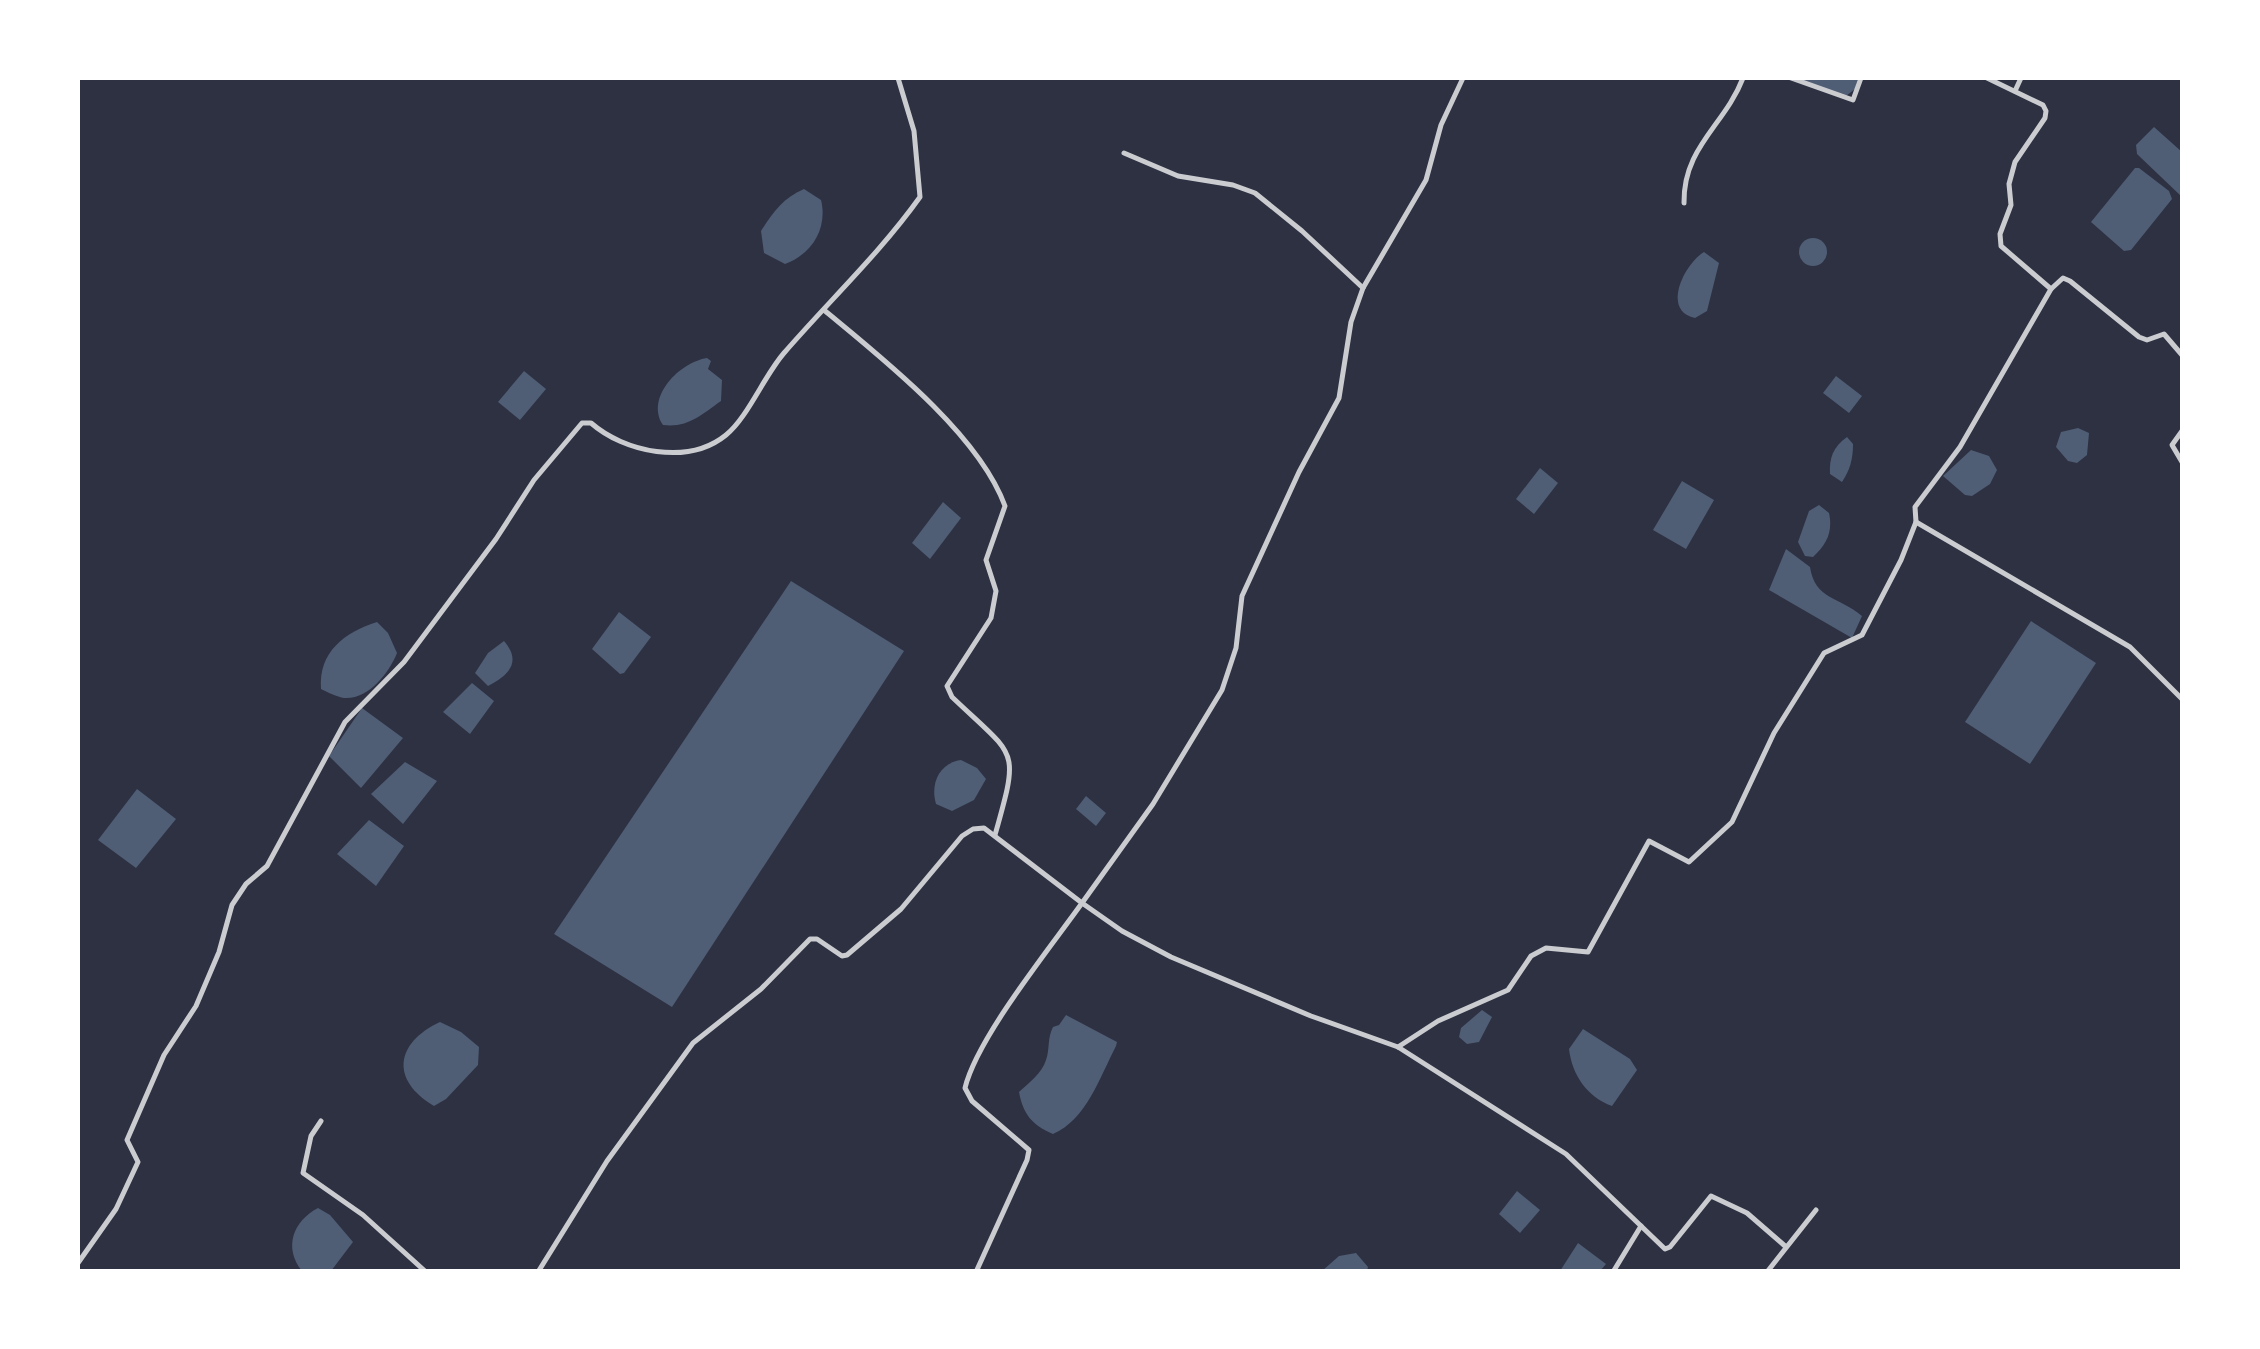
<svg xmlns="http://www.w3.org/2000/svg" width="2260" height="1349" font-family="'Roboto Condensed',sans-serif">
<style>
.water{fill:#4f5d75}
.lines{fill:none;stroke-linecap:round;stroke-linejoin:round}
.minor{stroke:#caccd0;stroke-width:5}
</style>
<rect width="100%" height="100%" fill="#2d3142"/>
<g class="water">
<polygon points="1794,78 1858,78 1855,89 1846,96"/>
<polygon points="2154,127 2182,152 2182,197 2137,154 2136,145"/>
<polygon points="2135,168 2139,168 2169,191 2172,199 2131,250 2124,251 2091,222"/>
<path d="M804 189 821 200C828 228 812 254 785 264L764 253 761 231C773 212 783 198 804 189Z"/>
<circle cx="1813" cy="252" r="14"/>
<path d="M1704 252 1719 263 1707 311 1695 318C1661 311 1684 264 1704 252Z"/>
<path d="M707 358 711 361 708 369 722 380 721 401C701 415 688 428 663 425 645 397 680 362 707 358Z"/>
<polygon points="524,371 546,389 520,420 498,402"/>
<polygon points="1836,376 1862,396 1849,413 1823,393"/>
<polygon points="2078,428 2089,433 2087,455 2077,463 2068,461 2056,447 2061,432"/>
<path d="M1847 437 1853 444C1853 459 1850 470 1842 482L1830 474C1829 458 1833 447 1847 437Z"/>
<polygon points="1971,450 1989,456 1997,470 1990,484 1972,496 1965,495 1943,476"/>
<polygon points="1540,468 1558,483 1534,514 1516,499"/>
<polygon points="1682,481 1714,500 1686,549 1653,530"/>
<polygon points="943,502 961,518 930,559 912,543"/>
<path d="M1819 505 1829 513C1833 532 1827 544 1813 557L1805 556 1798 542 1809 511Z"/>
<path d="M1786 549 1810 567C1815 600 1840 597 1862 616L1852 638 1769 590Z"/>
<polygon points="791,581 904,651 672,1007 554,934"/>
<polygon points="619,612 651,637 624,673 620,674 592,649"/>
<polygon points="2031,621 2096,663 2030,764 1965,722"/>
<path d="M377 622 388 633 397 653C389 673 368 700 344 698 337 697 327 692 321 689 318 652 345 632 377 622Z"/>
<path d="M504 641C522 662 509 675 488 686L475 673 488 653Z"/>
<polygon points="472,683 494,701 470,734 443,712"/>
<polygon points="362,708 403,738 361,788 329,756"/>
<path d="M961 760 977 768 986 779 974 800 952 811 936 804C930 784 939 763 961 760Z"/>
<polygon points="405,762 437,781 403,824 371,794"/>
<polygon points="137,789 176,819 136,868 98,840"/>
<polygon points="1086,796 1106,813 1096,826 1076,809"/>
<polygon points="369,820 404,846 376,886 337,854"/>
<polygon points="1482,1010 1492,1017 1479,1042 1467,1044 1459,1037 1461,1028"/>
<path d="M1066 1015 1117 1042 1116 1046C1100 1077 1086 1120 1053 1134 1032 1125 1023 1114 1019 1092 1029 1083 1042 1073 1046 1060 1050 1048 1047 1039 1053 1027L1059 1025Z"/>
<path d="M440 1022 461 1032 479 1047 478 1065 446 1099 434 1106C390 1080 395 1043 440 1022Z"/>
<path d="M1583 1029 1630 1059 1637 1070 1612 1106C1587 1097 1572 1075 1569 1049Z"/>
<polygon points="1517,1191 1540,1210 1520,1233 1499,1214"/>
<path d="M318 1208 330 1215 353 1242 331 1271H302C283 1248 293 1221 318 1208Z"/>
<polygon points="1578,1243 1606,1264 1600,1271 1560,1271"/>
<polygon points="1356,1253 1368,1267 1367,1271 1322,1271 1339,1256"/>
</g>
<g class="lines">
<g class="minor">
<polyline points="1463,78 1441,125 1426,180 1363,288 1351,322 1339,398 1299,472 1242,596 1236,648 1222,690 1153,804 1082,903 1122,931 1171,957 1311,1016 1398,1047 1566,1154 1665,1249 1670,1247 1711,1196 1747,1213 1785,1246"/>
<polyline points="1791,78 1853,100 1861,78"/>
<polyline points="1987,78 2043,105 2046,111 2045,118 2015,162 2009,184 2011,205 2000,234 2001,246 2051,289 2063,278 2070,281 2139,337 2147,340 2164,334 2182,355"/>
<polyline points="2015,91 2021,78"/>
<polyline points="1124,153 1178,176 1233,185 1255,193 1302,231 1363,288"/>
<path d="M1684 203C1683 147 1725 125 1743 78"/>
<path d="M824 310C882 358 979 434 1005 506L986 560 996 591 991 618 947 686 952 697C1017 759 1020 746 995 835"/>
<polyline points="2182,431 2172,445 2182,462"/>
<polyline points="1916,522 2130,647 2182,699"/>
<polyline points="1398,1047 1438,1021 1508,990 1531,956 1546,948 1588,952 1649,841 1689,862 1732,822 1774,733 1824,653 1862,635 1901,560 1916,522 1915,507 1960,447 2051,289"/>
<polyline points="321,1121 311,1136 303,1173 363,1215 426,1272"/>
<path d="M78 1263 116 1209 138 1162 127 1140 164 1055 196 1006 219 952 232 905 246 884 267 866 345 722 404 662 496 539 534 480 582 423H591C624 452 688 466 726 435 748 417 764 376 784 353 829 301 880 253 920 197L914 131 898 78"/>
<path d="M538 1272 607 1161 693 1043 761 989 810 939H817L842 956 847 955 901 909 962 836 973 829 984 828 1082 903C1050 948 977 1038 965 1088L972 1101 1029 1150 1027 1160 976 1272"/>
<polyline points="1171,1272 1175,1272"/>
<polyline points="1613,1272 1641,1226"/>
<polyline points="1767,1272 1816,1210"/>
</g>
</g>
<rect width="2260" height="1349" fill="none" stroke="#ffffff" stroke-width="160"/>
</svg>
